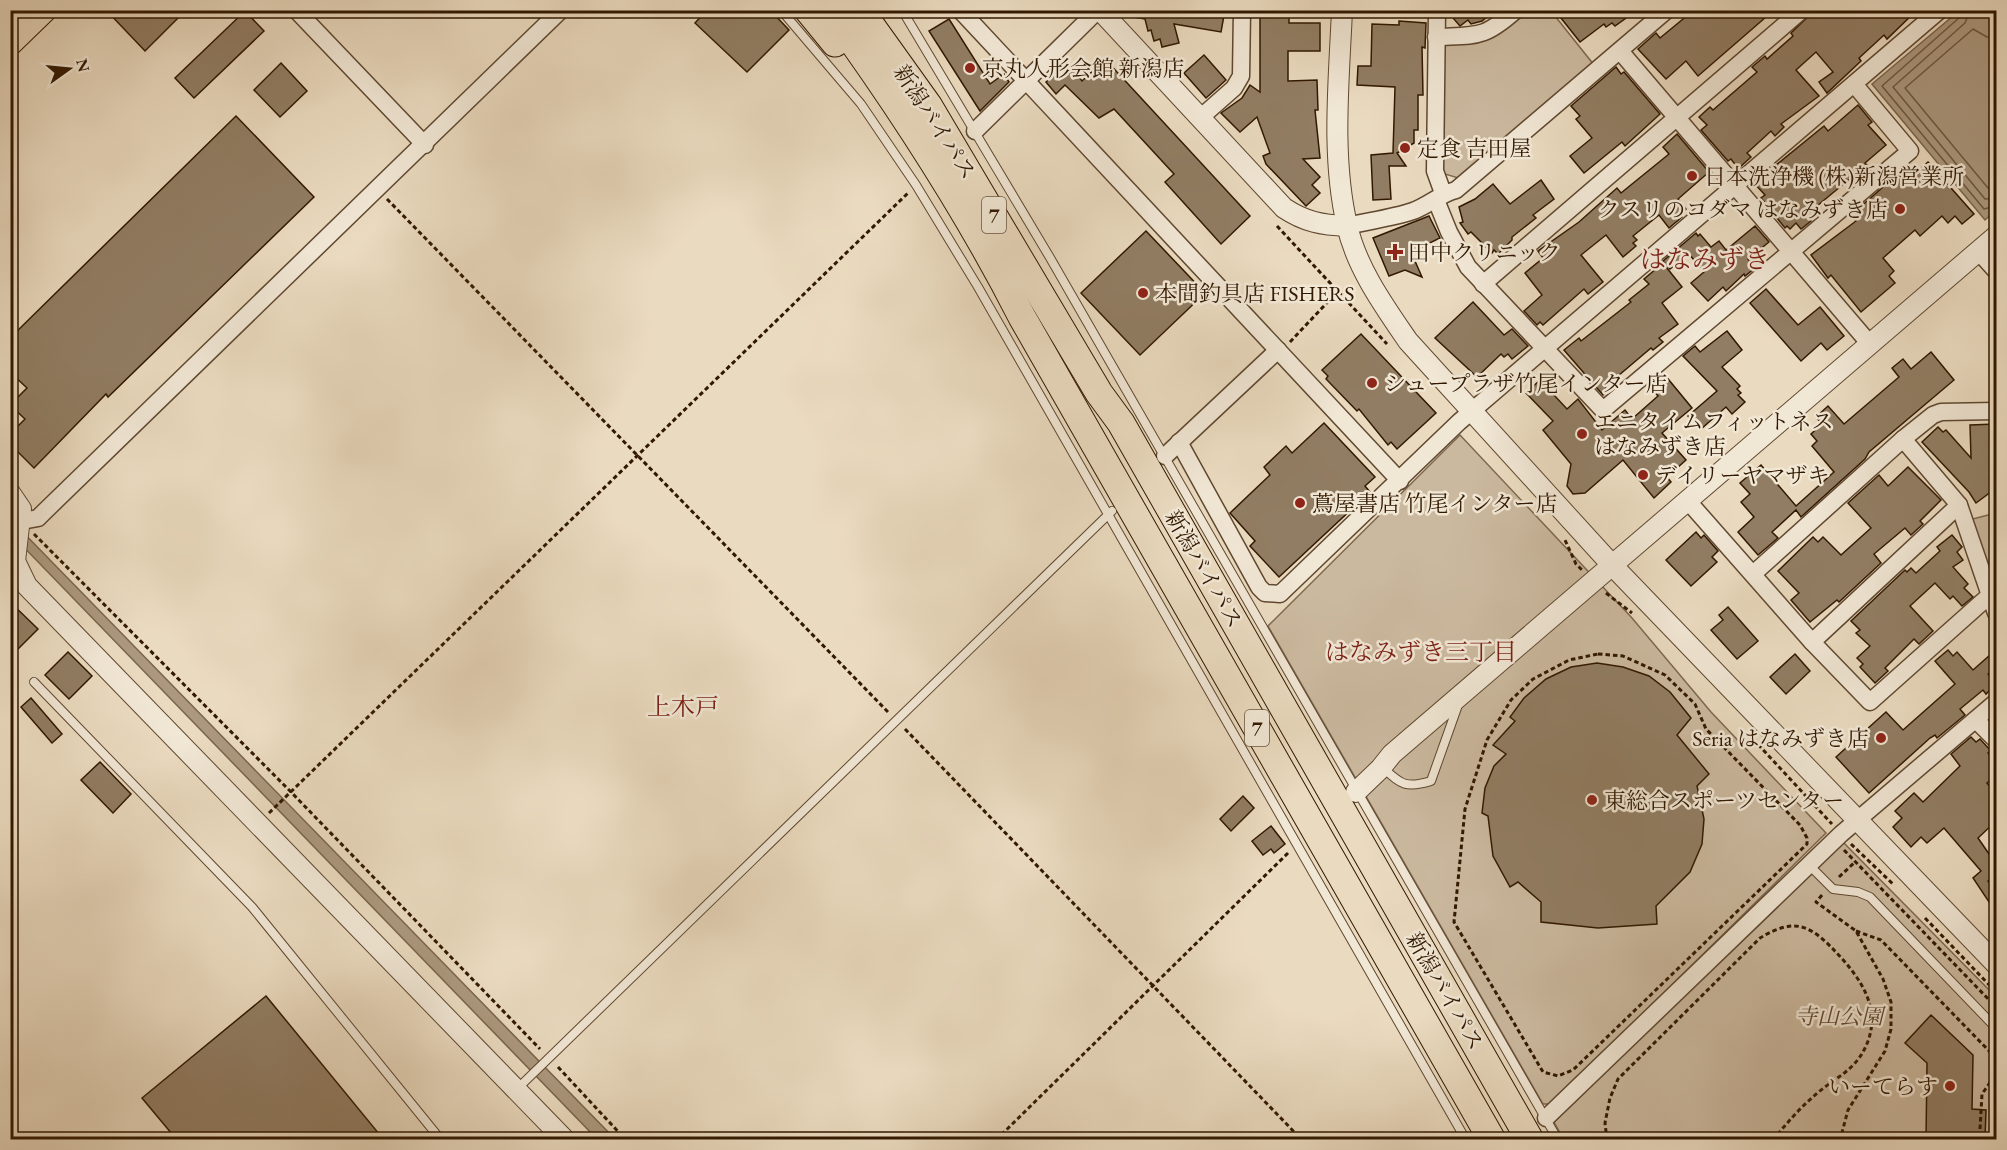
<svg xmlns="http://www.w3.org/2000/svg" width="2007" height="1150" font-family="'EB Garamond','Noto Serif JP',serif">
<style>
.green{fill:#cbb99f;stroke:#7e6850;stroke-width:1.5}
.water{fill:#ab987e;stroke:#7a654c;stroke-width:1.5}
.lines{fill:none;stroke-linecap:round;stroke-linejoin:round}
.shore{stroke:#6e583f;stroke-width:1.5}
.building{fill:#917d63;stroke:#311800;stroke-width:1.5}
.service-casing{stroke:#5f4830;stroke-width:10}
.minor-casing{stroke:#5f4830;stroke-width:19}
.tertiary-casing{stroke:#5f4830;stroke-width:22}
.primary-casing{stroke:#311800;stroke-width:28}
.trunk-casing{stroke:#311800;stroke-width:29}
.path{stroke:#311800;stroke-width:3;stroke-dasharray:4.5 3;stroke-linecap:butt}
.service{stroke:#f1e7d5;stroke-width:8}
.minor{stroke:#f1e7d5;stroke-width:16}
.tertiary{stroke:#f1e7d5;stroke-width:20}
.primary{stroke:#eadabf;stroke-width:26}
.trunk{stroke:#eadabf;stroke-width:27}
.poi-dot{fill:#8f2418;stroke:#f1e7d5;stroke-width:2}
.labels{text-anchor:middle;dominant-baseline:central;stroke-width:5;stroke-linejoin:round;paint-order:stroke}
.shield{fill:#f1e7d5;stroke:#6b5640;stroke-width:1.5}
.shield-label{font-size:21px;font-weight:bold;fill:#311800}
.poi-label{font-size:22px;fill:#311800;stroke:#f1e7d5;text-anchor:start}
.street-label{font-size:22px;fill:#311800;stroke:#f1e7d5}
.park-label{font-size:22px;font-style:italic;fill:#5f4830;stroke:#f1e7d5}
.neighbourhood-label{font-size:24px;fill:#7a1f14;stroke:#f1e7d5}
.quarter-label{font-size:26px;fill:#7a1f14;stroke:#f1e7d5}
</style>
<rect width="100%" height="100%" fill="#eadabf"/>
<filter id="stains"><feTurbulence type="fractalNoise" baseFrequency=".00333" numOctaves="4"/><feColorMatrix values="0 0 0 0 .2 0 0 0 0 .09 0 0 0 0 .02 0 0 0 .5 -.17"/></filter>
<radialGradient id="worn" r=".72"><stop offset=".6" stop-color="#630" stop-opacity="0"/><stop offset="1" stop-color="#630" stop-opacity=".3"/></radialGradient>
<g class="green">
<polygon points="1516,11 1551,11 1598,70 1468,181 1435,171 1436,37 1479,36"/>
<polygon points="1460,435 1632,618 1711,712 1826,833 1551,1104 1543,1104 1268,626"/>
<polygon points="1996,513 1996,613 1965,521"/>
<polygon points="1842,841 1996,997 1996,1139 1564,1140 1554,1122"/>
</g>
<g class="water">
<polygon points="1959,11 1990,11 1996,19 1996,210 1985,220 1872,84"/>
<polygon points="10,519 615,1139 597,1139 11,534"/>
</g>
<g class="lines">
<g class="shore">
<polyline points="1962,10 1960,17 1882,86 1984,209 1996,206"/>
<polyline points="1970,10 1965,23 1893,87 1985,199 1996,198"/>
<polyline points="1996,38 1987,37 1973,29 1905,88 1988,188 1996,189"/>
</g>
</g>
<g class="building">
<polygon points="106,10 186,10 145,51"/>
<polygon points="707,10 770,10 789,30 747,72 695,23"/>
<polygon points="1134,10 1225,10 1221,32 1174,24 1179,43 1162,47 1160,39 1154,41 1151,30 1148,31 1145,19 1133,17"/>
<polygon points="1260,10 1289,10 1289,23 1320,23 1320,51 1288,51 1288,81 1317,80 1318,110 1315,110 1320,158 1303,159 1320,177 1312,185 1320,193 1306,206 1266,164 1263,156 1270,153 1257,117 1240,132 1221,113 1242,98 1250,85 1260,92"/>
<polygon points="1460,10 1495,10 1482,21 1471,24 1468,20 1460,26 1447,11"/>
<polygon points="1571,10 1627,10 1623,14 1626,18 1615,26 1612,23 1606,27 1604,24 1580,42 1561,18"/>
<polygon points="1694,10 1774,10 1698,76 1686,61 1666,79 1638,49 1656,33 1660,38"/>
<polygon points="1815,10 1917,10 1887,39 1884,35 1859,58 1861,61 1827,93 1819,82 1833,72 1816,52 1796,70 1819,96 1781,124 1784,127 1775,136 1771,131 1747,153 1751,157 1740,167 1737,167 1731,159 1728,161 1701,130 1707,125 1699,117 1710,107 1713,110 1757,72 1752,67 1765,56 1767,59 1793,36 1791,33"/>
<polygon points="245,11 264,31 194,98 175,78"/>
<polygon points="949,19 990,84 1004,74 1009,82 980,111 929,31"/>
<polygon points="1399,21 1426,23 1425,48 1422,47 1423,95 1418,95 1418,130 1414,130 1414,143 1397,153 1406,166 1389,166 1391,199 1373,200 1371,155 1393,153 1395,87 1357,85 1358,66 1371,66 1372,24 1399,25"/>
<polygon points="1204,55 1226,80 1206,98 1184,73"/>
<polygon points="1105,59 1250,216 1221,244 1165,182 1174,174 1114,109 1099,118 1065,85 1056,94 1046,82 1067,63 1082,81"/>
<polygon points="281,63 307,91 280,117 254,90"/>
<polygon points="1616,67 1621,74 1624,72 1660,114 1625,146 1622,142 1584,173 1570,156 1592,138 1576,119 1580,116 1571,106"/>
<polygon points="1858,105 1872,122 1868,125 1886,145 1865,163 1871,170 1861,178 1857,173 1806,215 1811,221 1801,229 1796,223 1790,229 1787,226 1785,228 1761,198 1765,195 1754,183 1824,126 1828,131"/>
<polygon points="236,116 314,197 108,397 106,394 34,468 10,444 10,434 25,419 10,405 27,388 10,372 10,338"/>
<polygon points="1677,134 1709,172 1678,199 1686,209 1679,214 1682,217 1669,228 1659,215 1633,236 1637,240 1633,243 1636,246 1623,257 1606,235 1581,255 1603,282 1588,294 1584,289 1543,325 1540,322 1537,325 1524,311 1542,295 1525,273 1543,258 1538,251 1579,222 1617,188 1621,193 1669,154 1663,147"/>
<polygon points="1928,162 1974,214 1962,224 1955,216 1948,223 1942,216 1920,236 1915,230 1883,258 1894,271 1889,276 1895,283 1861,312 1831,275 1828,278 1811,255 1856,221 1851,215 1898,174 1905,182"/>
<polygon points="1541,180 1554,199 1533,215 1536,218 1512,237 1512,240 1498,254 1494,250 1492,253 1471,232 1468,234 1460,223 1463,222 1459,207 1475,199 1493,184 1510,204"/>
<polygon points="1429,216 1440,238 1411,252 1422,277 1405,270 1389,276 1373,238"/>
<polygon points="1755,226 1769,242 1748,259 1755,268 1745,276 1744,274 1726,291 1723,287 1708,301 1691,283 1704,272 1689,254 1670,269 1663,261 1696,233 1698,236 1700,234 1711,247 1719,241 1726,250"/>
<polygon points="1146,231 1205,293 1140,355 1081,293"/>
<polygon points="1663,263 1682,287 1662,303 1678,324 1659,338 1663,342 1653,350 1651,348 1605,387 1608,391 1603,395 1564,350 1579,338 1581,341 1631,302 1629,300 1649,284 1644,279"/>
<polygon points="1766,289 1798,325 1820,307 1844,336 1827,350 1821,343 1801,361 1750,303"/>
<polygon points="1473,302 1504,335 1512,329 1528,346 1512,359 1508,354 1504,357 1501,354 1477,377 1435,338"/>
<polygon points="1727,331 1742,350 1722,367 1740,386 1737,389 1741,393 1738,395 1745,402 1732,414 1726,407 1700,430 1688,416 1717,391 1683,356 1695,346 1700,352"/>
<polygon points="1361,334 1436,413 1397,449 1391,442 1388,445 1359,409 1357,411 1326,379 1328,376 1322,370"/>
<polygon points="1931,352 1954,380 1869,452 1865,459 1801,517 1796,510 1772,532 1778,538 1758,555 1738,532 1754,517 1741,502 1750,494 1740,483 1761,465 1796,506 1834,472 1812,446 1817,441 1811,434 1822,424 1816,417 1828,406 1844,424 1899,377 1892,368 1903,359 1911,369"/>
<polygon points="1664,374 1692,408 1662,433 1686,460 1667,477 1671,482 1654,498 1623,460 1585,493 1573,494 1567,486 1571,464 1543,430 1553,421 1526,393 1540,380 1567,409 1578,399 1602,430 1625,410 1632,419 1658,396 1649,385"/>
<polygon points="1324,423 1375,477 1365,486 1370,492 1279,577 1250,546 1255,541 1230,513 1270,475 1264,467 1286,446 1292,453"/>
<polygon points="1996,424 1996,488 1976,503 1969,492 1922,442 1938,427 1943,432 1946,430 1971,458 1970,425"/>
<polygon points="1908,467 1941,500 1920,521 1923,524 1911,535 1905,528 1874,554 1881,563 1839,602 1837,600 1810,622 1791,600 1799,593 1778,571 1813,537 1818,542 1823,537 1841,555 1871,528 1848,503 1879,475 1888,486"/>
<polygon points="1696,532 1701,538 1704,535 1718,551 1712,557 1717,562 1691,586 1666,560"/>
<polygon points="1952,535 1962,547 1957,552 1963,560 1953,567 1968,584 1964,588 1973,597 1962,606 1953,596 1950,599 1935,583 1910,606 1933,631 1919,644 1914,639 1885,668 1888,671 1875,683 1860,667 1863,664 1857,658 1870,646 1856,633 1860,630 1851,621 1905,570 1907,572 1911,568 1916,573 1940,551 1937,547"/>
<polygon points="10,602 38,629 10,657"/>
<polygon points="1728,607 1758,641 1737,659 1711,630 1723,620 1719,615"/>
<polygon points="1948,650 1953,656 1957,652 1973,670 1989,656 1996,667 1988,674 1996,684 1986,694 1983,690 1960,709 1965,715 1937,738 1935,735 1930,738 1869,793 1836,757 1886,712 1903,730 1955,684 1935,661"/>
<polygon points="68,652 92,676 69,699 45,675"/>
<polygon points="1795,654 1810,671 1786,694 1770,677"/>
<polygon points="1597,663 1623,667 1649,676 1670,692 1691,718 1677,735 1709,774 1697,786 1704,819 1702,844 1690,872 1656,906 1657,924 1598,928 1541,922 1541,902 1518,882 1510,887 1493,856 1488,816 1482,813 1485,788 1494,766 1506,754 1493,745 1515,721 1510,717 1524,698 1546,679 1571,667"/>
<polygon points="31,698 62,734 52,743 21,707"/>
<polygon points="1971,737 1976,742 1980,739 1991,751 1988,753 1996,763 1996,775 1987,783 1996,794 1996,821 1978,838 1996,864 1996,874 1988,881 1996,891 1996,896 1989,902 1973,878 1981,871 1944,828 1927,843 1921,837 1911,847 1893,827 1902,818 1895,811 1914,793 1923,802 1960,766 1951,754"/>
<polygon points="100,762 131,794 113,813 81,780"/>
<polygon points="1243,796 1254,808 1231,831 1220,819"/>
<polygon points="1271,826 1285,844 1274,853 1271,849 1263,855 1252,841"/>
<polygon points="266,996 384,1140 177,1140 142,1098"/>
<polygon points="1931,1015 1973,1055 1972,1109 1986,1110 1985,1140 1926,1140 1927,1063 1905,1043"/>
</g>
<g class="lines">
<g class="service-casing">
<g id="service">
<polyline points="781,10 861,104 916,185 978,287 1466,1140"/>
<polyline points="902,10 1049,256 1558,1140"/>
<polyline points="34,682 252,907 441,1140"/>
<path d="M1382 767C1401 784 1405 789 1431 781L1458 705"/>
<polyline points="1809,865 1833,889 1858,892 1870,897 1996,1028"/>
<polyline points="517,1089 1112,511"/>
<polyline points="1993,1140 1996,1098"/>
</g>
</g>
<g class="minor-casing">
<g id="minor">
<polyline points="296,10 425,145"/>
<polyline points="960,10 1400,481"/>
<polyline points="1437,10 1435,171 1443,193"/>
<path d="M1436 37C1478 35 1483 39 1516 10"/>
<polyline points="1620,51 1869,343"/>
<polyline points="1200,118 1234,88 1241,76 1242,10"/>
<polyline points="975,131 1098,10"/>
<polyline points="1436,200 1449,232 1468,267 1603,410 1910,151 1854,84"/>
<path d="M1347 226C1368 221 1392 218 1413 211 1429 205 1440 194 1456 190L1667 10"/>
<polyline points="1979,252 1996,271"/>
<polyline points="1483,284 1802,10"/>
<polyline points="1996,411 1941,412 1933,415 1903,439 1959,505 1996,613"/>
<polyline points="1179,442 1259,587 1265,593 1280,594 1459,422 1940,10"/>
<polyline points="1165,456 1278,350"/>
<polyline points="1687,500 1812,642 1959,505"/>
<polyline points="22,521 38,518 43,513 561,10"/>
<polyline points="1753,574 1903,439"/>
<polyline points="1812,642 1870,702 1990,595"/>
<polyline points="1976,720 1996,740"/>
<polyline points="1546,1118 1841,834 1996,702"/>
</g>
</g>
<g class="tertiary-casing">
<g id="tertiary">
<path d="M1100 10 1284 208C1305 222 1322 225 1347 226"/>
<path d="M1342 10C1339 81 1331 156 1347 225 1356 267 1384 306 1408 341L1611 564 1996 964"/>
<polyline points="10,493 21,509 15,561 27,586 565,1140"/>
<polyline points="1356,792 1380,769 1392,754 1996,236"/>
</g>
</g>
<g class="primary-casing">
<polyline id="primary" points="10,42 43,10"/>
</g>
<g class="trunk-casing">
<g id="trunk">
<polyline points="808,10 835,43"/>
<path d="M830 10C901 108 967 209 1022 317L1492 1140"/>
<polyline points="860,10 928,105 1099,393 1121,423 1530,1140"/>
</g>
</g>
<g class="path">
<polyline points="387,199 888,712"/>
<polyline points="1277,226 1387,344"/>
<polyline points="1290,342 1338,291"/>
<polyline points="34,534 290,791 540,1049"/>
<polyline points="1565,540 1576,564 1582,570"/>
<polyline points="1606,593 1632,613"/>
<polygon points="1598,654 1623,656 1665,675 1695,704 1706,729 1800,825 1807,838 1807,844 1573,1070 1558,1076 1543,1072 1454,922 1465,809 1487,740 1511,700 1533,679 1569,660"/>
<polyline points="905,729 1302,1140"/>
<polyline points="1753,739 1832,824"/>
<polyline points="269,813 908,193"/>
<polyline points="1851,844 1894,885"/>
<polyline points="1844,850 1996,1007"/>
<polyline points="1839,877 1855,862"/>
<polyline points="1822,895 1816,902 1856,931 1883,979 1891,1002 1891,1029 1885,1051 1848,1110 1840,1140"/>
<polyline points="1925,918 1996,992"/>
<polyline points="1856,931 1881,940 1996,1058"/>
<polyline points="558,1067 626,1140"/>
<polyline points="1980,1129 1982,1094 1996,1074"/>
<polyline points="996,1140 1288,853"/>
<path d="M1607 1140 1605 1123 1610 1098 1618 1079 1760 938C1770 932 1782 926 1794 926 1810 926 1823 939 1833 949 1860 977 1885 1010 1864 1050 1853 1072 1831 1080 1814 1096 1799 1109 1786 1124 1773 1140"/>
</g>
<use href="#service" class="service"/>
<use href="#minor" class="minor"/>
<use href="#tertiary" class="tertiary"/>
<use href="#primary" class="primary"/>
<use href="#trunk" class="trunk"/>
</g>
<g class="poi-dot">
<circle cx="970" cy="68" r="6"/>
<circle cx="1405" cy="148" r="6"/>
<circle cx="1692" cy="176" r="6"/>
<circle cx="1900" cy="209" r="6"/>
<path d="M1392 243h6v6h6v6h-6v6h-6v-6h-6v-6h6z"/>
<circle cx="1143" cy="293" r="6"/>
<circle cx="1372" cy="383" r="6"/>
<circle cx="1582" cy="434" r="6"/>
<circle cx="1643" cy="475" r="6"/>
<circle cx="1300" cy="503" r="6"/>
<circle cx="1881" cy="738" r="6"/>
<circle cx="1592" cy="800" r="6"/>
<circle cx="1950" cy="1086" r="6"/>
</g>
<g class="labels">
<g class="shield">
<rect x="982" y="197" width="24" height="36" rx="4.5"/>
<rect x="1245" y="710" width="24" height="36" rx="4.5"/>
</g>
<g class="shield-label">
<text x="994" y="215">7</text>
<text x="1257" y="728">7</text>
</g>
<g class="poi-label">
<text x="982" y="68">京丸人形会館 新潟店</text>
<text x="1417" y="148">定食 吉田屋</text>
<text x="1704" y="176">日本洗浄機 (株)新潟営業所</text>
<text x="1888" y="209" text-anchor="end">クスリのコダマ はなみずき店</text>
<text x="1408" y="252">田中クリニック</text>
<text x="1155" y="293">本間釣具店 FISHERS</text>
<text x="1384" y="383">シュープラザ竹尾インター店</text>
<text x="1594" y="421">エニタイムフィットネス<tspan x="1594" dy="25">はなみずき店</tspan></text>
<text x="1655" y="475">デイリーヤマザキ</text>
<text x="1312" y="503">蔦屋書店 竹尾インター店</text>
<text x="1869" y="738" text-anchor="end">Seria はなみずき店</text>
<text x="1604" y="800">東総合スポーツセンター</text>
<text x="1938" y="1086" text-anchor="end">いーてらす</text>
</g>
<g class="street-label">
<text transform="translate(935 122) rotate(57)">新潟バイパス</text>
<text transform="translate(1204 569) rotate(60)">新潟バイパス</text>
<text transform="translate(1445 991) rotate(60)">新潟バイパス</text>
</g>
<g class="park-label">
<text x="1839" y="1016">寺山公園</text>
</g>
<g class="neighbourhood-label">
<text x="1421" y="651">はなみずき三丁目</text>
<text x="683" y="706">上木戸</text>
</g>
<g class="quarter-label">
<text x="1705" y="259">はなみずき</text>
</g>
</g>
<rect width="2007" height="1150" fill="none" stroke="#eadabf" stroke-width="36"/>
<rect x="12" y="12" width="1983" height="1126" fill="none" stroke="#311800" stroke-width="3"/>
<rect x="18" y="18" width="1971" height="1114" fill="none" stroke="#311800" stroke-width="1.5"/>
<g transform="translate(69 69) rotate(75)" stroke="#f1e7d5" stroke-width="4.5" paint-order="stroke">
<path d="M0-4.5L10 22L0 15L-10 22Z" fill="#311800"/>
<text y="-9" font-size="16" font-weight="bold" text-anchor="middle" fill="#311800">N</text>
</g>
<rect width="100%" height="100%" filter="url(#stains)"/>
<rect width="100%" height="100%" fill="url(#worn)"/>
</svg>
